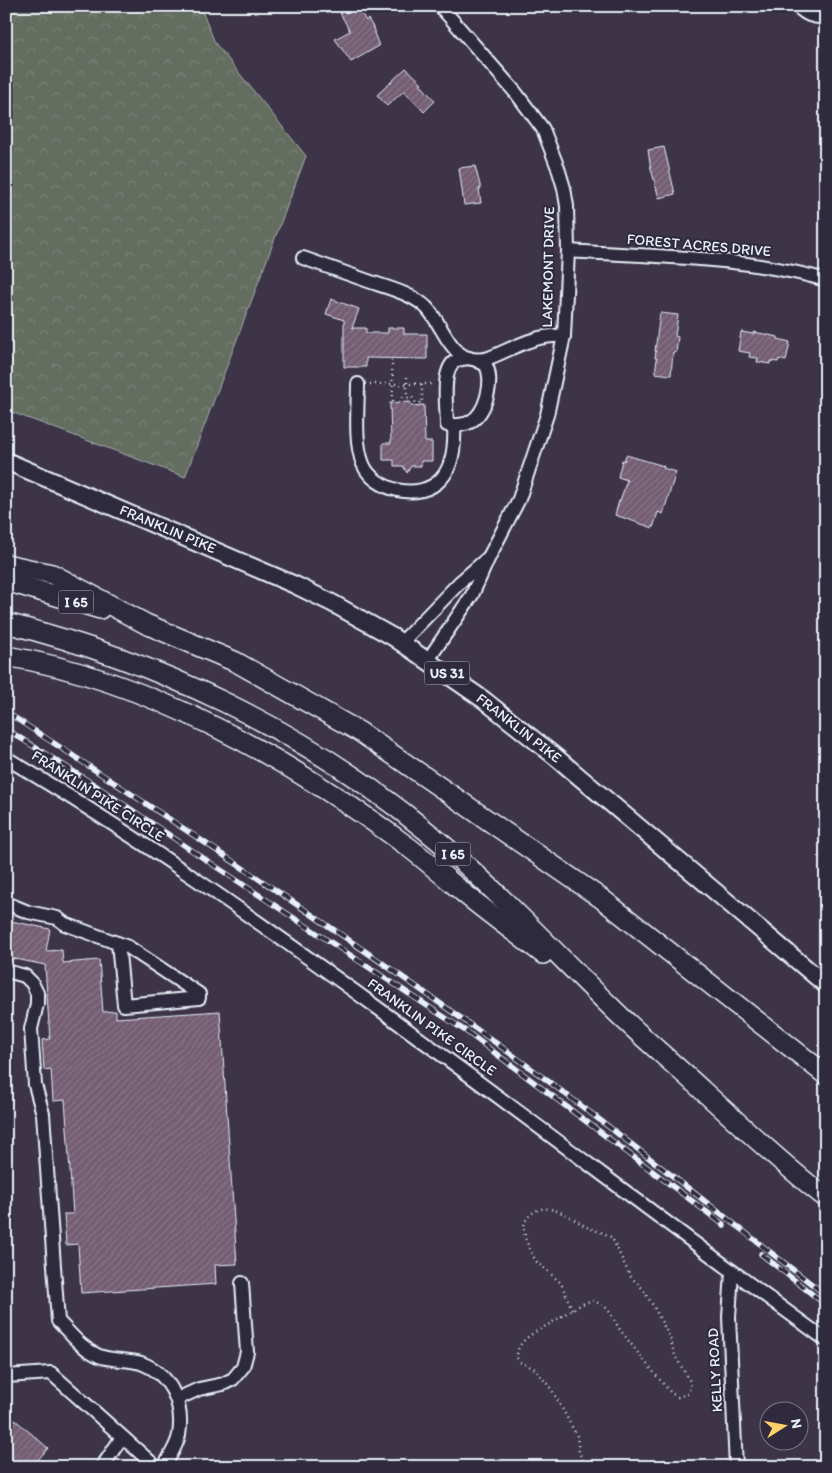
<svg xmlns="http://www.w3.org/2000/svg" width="832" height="1473" font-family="Itim,sans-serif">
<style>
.forest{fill:url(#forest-crowns);stroke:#a6afac}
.building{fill:url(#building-hatch);stroke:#e8f1f8}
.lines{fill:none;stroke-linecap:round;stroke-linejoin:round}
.minor-casing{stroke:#e8f1f8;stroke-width:16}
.major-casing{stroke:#e8f1f8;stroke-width:20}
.highway-casing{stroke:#e8f1f8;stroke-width:22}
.path{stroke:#e8f1f8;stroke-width:2.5;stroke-dasharray:1 4;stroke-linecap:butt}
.minor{stroke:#2f2a3d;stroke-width:12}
.major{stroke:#2f2a3d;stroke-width:16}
.highway{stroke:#2f2a3d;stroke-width:19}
.rail-casing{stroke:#e8f1f8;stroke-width:5.5}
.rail{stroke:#2f2a3d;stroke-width:4;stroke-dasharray:11;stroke-linecap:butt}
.labels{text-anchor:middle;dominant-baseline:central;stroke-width:4;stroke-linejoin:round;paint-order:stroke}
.shield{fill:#2f2a3d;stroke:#b0b5c0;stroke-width:1}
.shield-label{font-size:14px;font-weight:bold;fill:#e8f1f8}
.street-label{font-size:15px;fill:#e8f1f8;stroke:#2f2a3d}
</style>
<defs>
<pattern id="forest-crowns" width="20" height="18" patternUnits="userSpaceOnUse" patternTransform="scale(1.25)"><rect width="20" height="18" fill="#646d61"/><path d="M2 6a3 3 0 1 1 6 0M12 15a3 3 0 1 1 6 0" fill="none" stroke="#7a8278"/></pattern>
<pattern id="building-hatch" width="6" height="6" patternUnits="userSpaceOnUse" patternTransform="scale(1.25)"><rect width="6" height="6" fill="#745d72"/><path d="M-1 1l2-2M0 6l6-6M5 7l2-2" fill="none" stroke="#887587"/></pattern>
</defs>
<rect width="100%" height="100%" fill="#3d3448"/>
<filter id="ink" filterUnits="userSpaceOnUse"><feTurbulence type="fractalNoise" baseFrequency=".02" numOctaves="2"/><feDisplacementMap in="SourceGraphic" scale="10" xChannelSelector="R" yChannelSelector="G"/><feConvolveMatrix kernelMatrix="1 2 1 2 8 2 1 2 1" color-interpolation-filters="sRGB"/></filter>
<g filter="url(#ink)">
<polygon class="forest" points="6,6 200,6 215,43 306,156 185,477 6,410"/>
<g class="building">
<polygon points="353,6 357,6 366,21 368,19 376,32 374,33 379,46 351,62 335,39 350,31 340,13"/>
<polygon points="406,68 422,83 420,84 435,101 424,112 404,91 387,106 377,95"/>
<polygon points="664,147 675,194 659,198 651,169 648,150"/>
<polygon points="475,166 481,189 479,189 481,203 464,205 459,168"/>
<polygon points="331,299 359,309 352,328 366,328 366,333 388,333 388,328 404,328 404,334 427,334 427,359 366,358 366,367 344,367 344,320 326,314"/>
<polygon points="660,313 678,315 675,336 678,337 676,353 673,352 671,375 655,373 657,358 655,358 656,351 655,351"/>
<polygon points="741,332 754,334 754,332 778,337 778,339 790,342 786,361 779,359 778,362 770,361 770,364 757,362 758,358 749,357 750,353 738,351"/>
<polygon points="410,402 412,406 424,405 425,442 432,442 432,461 421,461 421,466 411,466 407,473 403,466 394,466 394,460 383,460 383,443 391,443 390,403"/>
<polygon points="626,455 664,466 663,468 676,472 663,514 658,512 653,528 615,515 619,501 620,501 627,480 618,477 622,460 624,461"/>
<polygon points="6,920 50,929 46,951 62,950 63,963 99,960 103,1012 116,1011 116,1018 220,1011 237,1264 215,1265 216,1284 81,1293 78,1244 66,1245 64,1214 73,1214 65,1100 53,1101 51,1069 44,1070 42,1040 50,1039 45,965 6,957"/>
<polygon points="6,1412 48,1448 32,1467 6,1467"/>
</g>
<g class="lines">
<g class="minor-casing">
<g id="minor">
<polyline points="440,6 516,93 543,129 558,168 564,188 567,206 568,251 564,336 547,415 519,499 489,557"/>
<path d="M797 6C806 15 813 18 826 17"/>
<path d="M568 251C655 257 742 256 826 280"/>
<path d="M303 258C326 266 348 274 371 282 389 288 412 294 426 307 446 327 450 368 489 358 514 348 535 334 564 336"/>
<path d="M469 358C464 359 458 359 454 362 441 372 447 410 447 425 455 425 463 426 470 422 486 413 494 382 486 365L476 360"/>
<path d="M358 384C358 407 354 442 363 464 374 491 420 502 441 479 454 465 455 443 454 425"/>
<polyline points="401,643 460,582 489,557 472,595 428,660"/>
<path d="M6 758C135 834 258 921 379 1009 529 1118 676 1231 826 1340"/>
<polyline points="6,903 28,912 57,918 65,924 128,947 199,994 199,998 124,1005 118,943"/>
<path d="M6 971 25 976 32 983 37 993V1004L31 1029 35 1085 43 1114 58 1321C71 1334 82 1349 99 1356 113 1361 127 1359 141 1363 171 1374 184 1405 179 1435 177 1446 169 1457 164 1467"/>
<polyline points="732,1272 729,1317 736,1467"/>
<polyline points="6,1376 51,1373 156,1467"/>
<polyline points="177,1399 199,1389 223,1384 233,1379 243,1367 247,1352 242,1283"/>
<polyline points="102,1467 122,1437"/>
</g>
</g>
<g class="major-casing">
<polyline id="major" points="6,461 295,585 332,603 393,637 484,700 557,758 826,985"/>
</g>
<g class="highway-casing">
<g id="highway">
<polyline points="6,564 52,574 146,624 236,662 360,732 602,899 826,1075"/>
<polyline points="6,581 100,609"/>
<path d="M6 623C157 661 303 730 424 829 490 882 548 946 609 1005 639 1035 672 1062 703 1091 743 1127 783 1165 826 1198"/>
<path d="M6 656C148 679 292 761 407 846 427 861 446 878 465 894 491 915 517 934 543 954"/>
</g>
</g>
<g class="path">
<polyline points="392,360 393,403 399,403 403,398 412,397 416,403 422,403 422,384"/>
<polyline points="407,377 407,397"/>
<polyline points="370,384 434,384"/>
<path d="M572 1309 561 1283 537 1262 533 1256 525 1238 524 1223C541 1194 567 1216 587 1227 595 1231 604 1232 612 1238L630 1276 642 1288 654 1307 670 1338 675 1356 689 1379 691 1386 687 1394 678 1397 671 1393C654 1373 637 1352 621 1331 615 1323 611 1311 603 1305 601 1304 596 1302 593 1301 582 1301 557 1320 546 1326 533 1333 516 1341 517 1358L520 1362 535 1369 552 1390 577 1436 579 1452 586 1467"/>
</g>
<use href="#minor" class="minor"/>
<use href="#major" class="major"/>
<use href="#highway" class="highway"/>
<g class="rail-casing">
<g id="rail">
<path d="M6 712C163 814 319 917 472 1026 593 1111 708 1205 826 1295"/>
<polyline points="6,729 95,785 218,868 467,1032 724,1225"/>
<polyline points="761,1254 826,1305"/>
</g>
</g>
<use href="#rail" class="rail"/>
</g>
</g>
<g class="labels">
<g class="shield">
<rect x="58.5" y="590.5" width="35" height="23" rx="4"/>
<rect x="424.5" y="661.5" width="45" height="23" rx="4"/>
<rect x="435.5" y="842.5" width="35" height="23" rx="4"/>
</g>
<g class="shield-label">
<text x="76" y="602">I 65</text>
<text x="447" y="673">US 31</text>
<text x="453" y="854">I 65</text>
</g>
<g class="street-label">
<text transform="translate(699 245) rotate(5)">FOREST ACRES DRIVE</text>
<text transform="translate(548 267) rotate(-89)">LAKEMONT DRIVE</text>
<text transform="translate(168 529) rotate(23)">FRANKLIN PIKE</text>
<text transform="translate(519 728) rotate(38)">FRANKLIN PIKE</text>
<text transform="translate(98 796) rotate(33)">FRANKLIN PIKE CIRCLE</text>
<text transform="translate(432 1027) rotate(36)">FRANKLIN PIKE CIRCLE</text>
<text transform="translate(715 1370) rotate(-93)">KELLY ROAD</text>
</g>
</g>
<rect width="832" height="1473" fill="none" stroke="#2f2a3d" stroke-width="25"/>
<rect x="12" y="12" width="807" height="1448" fill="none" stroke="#e8f1f8" stroke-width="2" filter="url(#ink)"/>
<g transform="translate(784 1426) rotate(79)"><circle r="24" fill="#2f2a3d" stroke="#797a88"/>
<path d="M0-4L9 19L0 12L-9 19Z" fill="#ffd166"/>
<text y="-8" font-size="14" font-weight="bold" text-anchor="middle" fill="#e8f1f8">N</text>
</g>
</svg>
